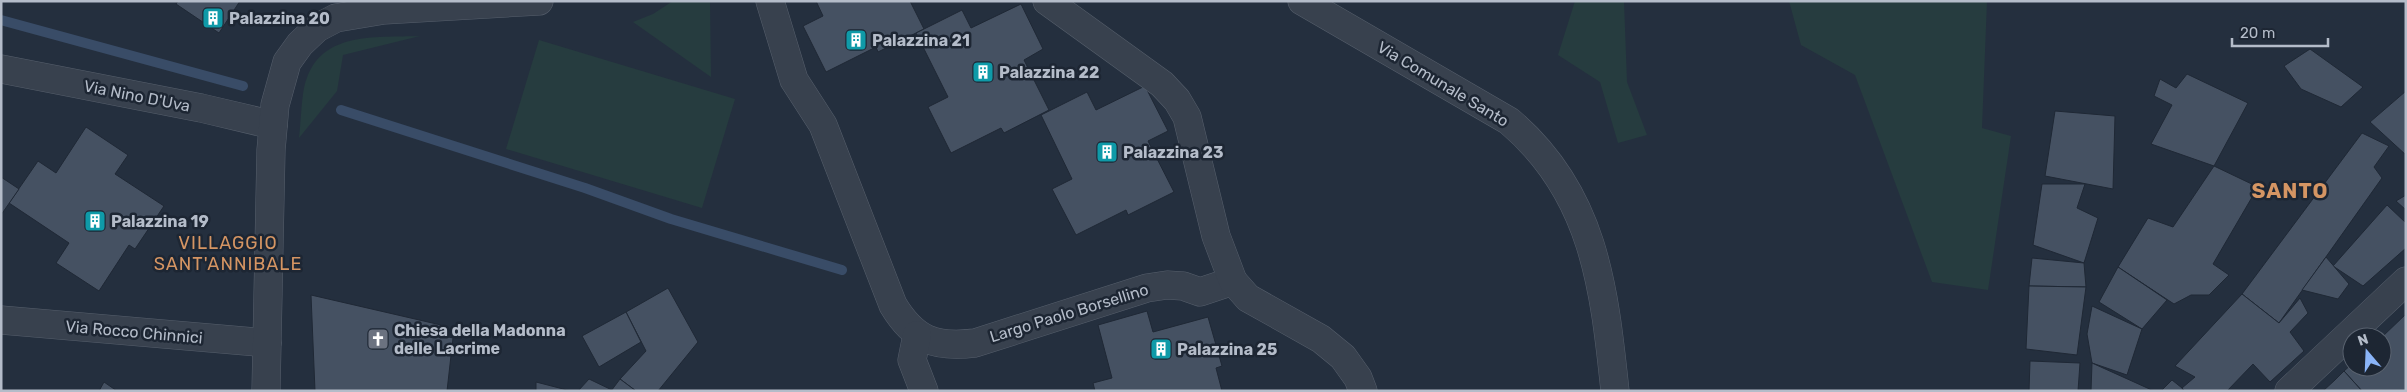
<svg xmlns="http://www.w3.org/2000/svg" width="2407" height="392" font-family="Rubik,sans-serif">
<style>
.green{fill:#263c3f}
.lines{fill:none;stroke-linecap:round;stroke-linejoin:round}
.stream{stroke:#394c67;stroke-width:10}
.building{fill:#455162;stroke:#1f2835}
.minor-casing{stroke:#565f6c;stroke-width:29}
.minor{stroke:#38414e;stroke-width:28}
.labels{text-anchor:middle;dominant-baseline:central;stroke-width:5;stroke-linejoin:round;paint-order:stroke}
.poi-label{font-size:16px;font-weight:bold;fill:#b4bcc9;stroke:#1d2633;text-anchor:start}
.street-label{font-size:16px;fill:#b4bcc9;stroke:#1d2633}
.neighbourhood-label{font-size:18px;letter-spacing:1px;fill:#d59563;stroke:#1d2633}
.district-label{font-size:21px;font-weight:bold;letter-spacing:1px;fill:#d59563;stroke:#1d2633}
</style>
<rect width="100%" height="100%" fill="#242f3e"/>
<g class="green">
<polygon points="673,1 710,1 711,77 633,22 653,14"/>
<polygon points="1575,1 1624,1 1627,82 1647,135 1618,143 1600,82 1558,55"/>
<polygon points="1789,1 1987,1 1982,128 2011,136 1988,290 1932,282 1855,75 1801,45"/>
<path d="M420 36 343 55 337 91 299 138C301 121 301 104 304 88 317 30 374 38 420 36Z"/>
<polygon points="539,40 735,99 702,208 506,149"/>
</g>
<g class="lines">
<g class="stream">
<polyline points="1,20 243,86"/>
<polyline points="341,110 585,188 671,219 842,270"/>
</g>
</g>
<g class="building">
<polygon points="178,1 240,1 219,33 176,4"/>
<polygon points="816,1 910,1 924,29 878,52 876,47 826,72 803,26 823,16"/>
<polygon points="1021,4 1043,49 1024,60 1049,110 1004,133 1001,128 951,153 928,107 948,97 916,33 962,10 971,28"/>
<polygon points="2310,49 2363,87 2341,107 2301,89 2284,66"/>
<polygon points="2187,74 2248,103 2214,166 2151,144 2172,105 2154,96 2160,79 2176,88"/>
<polygon points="1145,86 1168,131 1148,141 1174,192 1128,215 1126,210 1076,235 1052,189 1072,179 1041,115 1087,92 1096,110"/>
<polygon points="2406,91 2406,155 2370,122"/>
<polygon points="2055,111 2115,116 2113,189 2045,176"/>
<polygon points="86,127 128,155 115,174 164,206 135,249 129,245 99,291 56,263 69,243 9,203 38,161 56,173"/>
<polygon points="2362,133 2389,146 2374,167 2382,178 2279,323 2242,294"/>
<polygon points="2214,166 2258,187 2213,264 2229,275 2209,295 2191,295 2174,304 2118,267 2148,218 2173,227"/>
<polygon points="1,177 19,189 1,215"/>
<polygon points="2042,184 2085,184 2077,208 2098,218 2084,263 2033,245"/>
<polygon points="2406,195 2406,210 2396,201"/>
<polygon points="2387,205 2406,223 2406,248 2363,286 2333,266"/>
<polygon points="2326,257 2349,284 2338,299 2302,290"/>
<polygon points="2032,258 2084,263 2086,287 2029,286"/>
<polygon points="2118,267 2167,300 2142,329 2099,302"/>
<polygon points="2029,286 2086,287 2077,355 2026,349"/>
<polygon points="668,288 698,342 658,391 636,391 620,379 646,351 626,312"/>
<polygon points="2242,294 2279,323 2300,298 2308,313 2290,332 2304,351 2270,382 2253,364 2227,391 2184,391 2182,388 2195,377 2175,366"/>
<polygon points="311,295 441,325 440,335 453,338 447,391 315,391"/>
<polygon points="2092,306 2142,329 2127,375 2092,363 2087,334"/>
<polygon points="1147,311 1153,332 1208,317 1222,366 1216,368 1222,391 1095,391 1093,383 1112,378 1098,325"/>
<polygon points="626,312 641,342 599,367 582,336"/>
<polygon points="2406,314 2406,391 2362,391 2344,371 2352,364 2352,367 2382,367 2382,337"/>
<polygon points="2030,361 2080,363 2078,391 2029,391"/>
<polygon points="2092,363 2154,391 2091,391"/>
<polygon points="2344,371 2362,391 2323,391 2335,380"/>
<polygon points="589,379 612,390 578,391"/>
<polygon points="620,379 636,391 611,391"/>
<polygon points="2172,380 2182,388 2184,391 2161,391"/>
<polygon points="104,382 117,391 99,391"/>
<polygon points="536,382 571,391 536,391"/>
</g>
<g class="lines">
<g class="minor-casing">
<g id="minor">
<path d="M770 1 794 80 823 125 893 305C914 340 935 348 975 343L1147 288 1167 285 1183 286 1200 292 1233 281"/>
<polyline points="1047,1 1162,84 1177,100 1187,117 1216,236 1233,281 1248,298 1321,339 1343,357 1358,378 1363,391"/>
<path d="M1302 1 1509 121C1594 193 1604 286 1615 391"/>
<polyline points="1,69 201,108 273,125"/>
<polyline points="1,320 267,343"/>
<polyline points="917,335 912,360 924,391"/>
<polyline points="266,391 271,150 275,105 287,62 300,44 317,28 336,18 384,10 539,1"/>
<polyline points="2289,391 2406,281"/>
</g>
</g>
<use href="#minor" class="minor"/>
</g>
<defs>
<g id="building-square" transform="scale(1.125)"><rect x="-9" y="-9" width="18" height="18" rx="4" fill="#0f9aa8" stroke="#1d2633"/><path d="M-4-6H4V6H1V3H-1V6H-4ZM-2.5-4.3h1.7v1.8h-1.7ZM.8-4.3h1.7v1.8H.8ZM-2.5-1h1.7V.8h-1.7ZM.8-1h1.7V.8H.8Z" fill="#fff"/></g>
<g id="church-square" transform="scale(1.125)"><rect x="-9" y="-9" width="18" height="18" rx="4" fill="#6b7280" stroke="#1d2633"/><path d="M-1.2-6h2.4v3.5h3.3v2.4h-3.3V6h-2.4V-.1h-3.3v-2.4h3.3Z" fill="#fff"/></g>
</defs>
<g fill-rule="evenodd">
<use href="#building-square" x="213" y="18"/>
<use href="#building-square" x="856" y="40"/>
<use href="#building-square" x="983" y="72"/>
<use href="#building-square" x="1107" y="152"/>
<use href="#building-square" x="95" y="221"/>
<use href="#church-square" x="378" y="339"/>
<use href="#building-square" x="1161" y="349"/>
</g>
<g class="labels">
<g class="poi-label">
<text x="229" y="18">Palazzina 20</text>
<text x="872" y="40">Palazzina 21</text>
<text x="999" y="72">Palazzina 22</text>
<text x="1123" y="152">Palazzina 23</text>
<text x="111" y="221">Palazzina 19</text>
<text x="394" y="330">Chiesa della Madonna<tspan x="394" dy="18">delle Lacrime</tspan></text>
<text x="1177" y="349">Palazzina 25</text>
</g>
<g class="street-label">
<text transform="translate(1443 84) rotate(31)">Via Comunale Santo</text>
<text transform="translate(137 96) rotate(11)">Via Nino D'Uva</text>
<text transform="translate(1069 313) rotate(-17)">Largo Paolo Borsellino</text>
<text transform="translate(134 332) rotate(5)">Via Rocco Chinnici</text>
</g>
<g class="neighbourhood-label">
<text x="228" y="243">VILLAGGIO<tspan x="228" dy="21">SANT'ANNIBALE</tspan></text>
</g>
<g class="district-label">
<text x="2290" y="190">SANTO</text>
</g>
</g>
<rect width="2407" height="392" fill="none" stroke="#b4bcc9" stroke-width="5"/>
<g transform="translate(2367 352) rotate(341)"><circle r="24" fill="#1d2633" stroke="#59626f"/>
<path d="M0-4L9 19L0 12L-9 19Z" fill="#8ab4f8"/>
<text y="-8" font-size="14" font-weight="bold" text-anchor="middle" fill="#b4bcc9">N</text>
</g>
<path d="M2232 38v8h96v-8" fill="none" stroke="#b4bcc9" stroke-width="2.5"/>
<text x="2240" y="38" font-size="15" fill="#b4bcc9" stroke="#1d2633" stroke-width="4" paint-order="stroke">20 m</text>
</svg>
